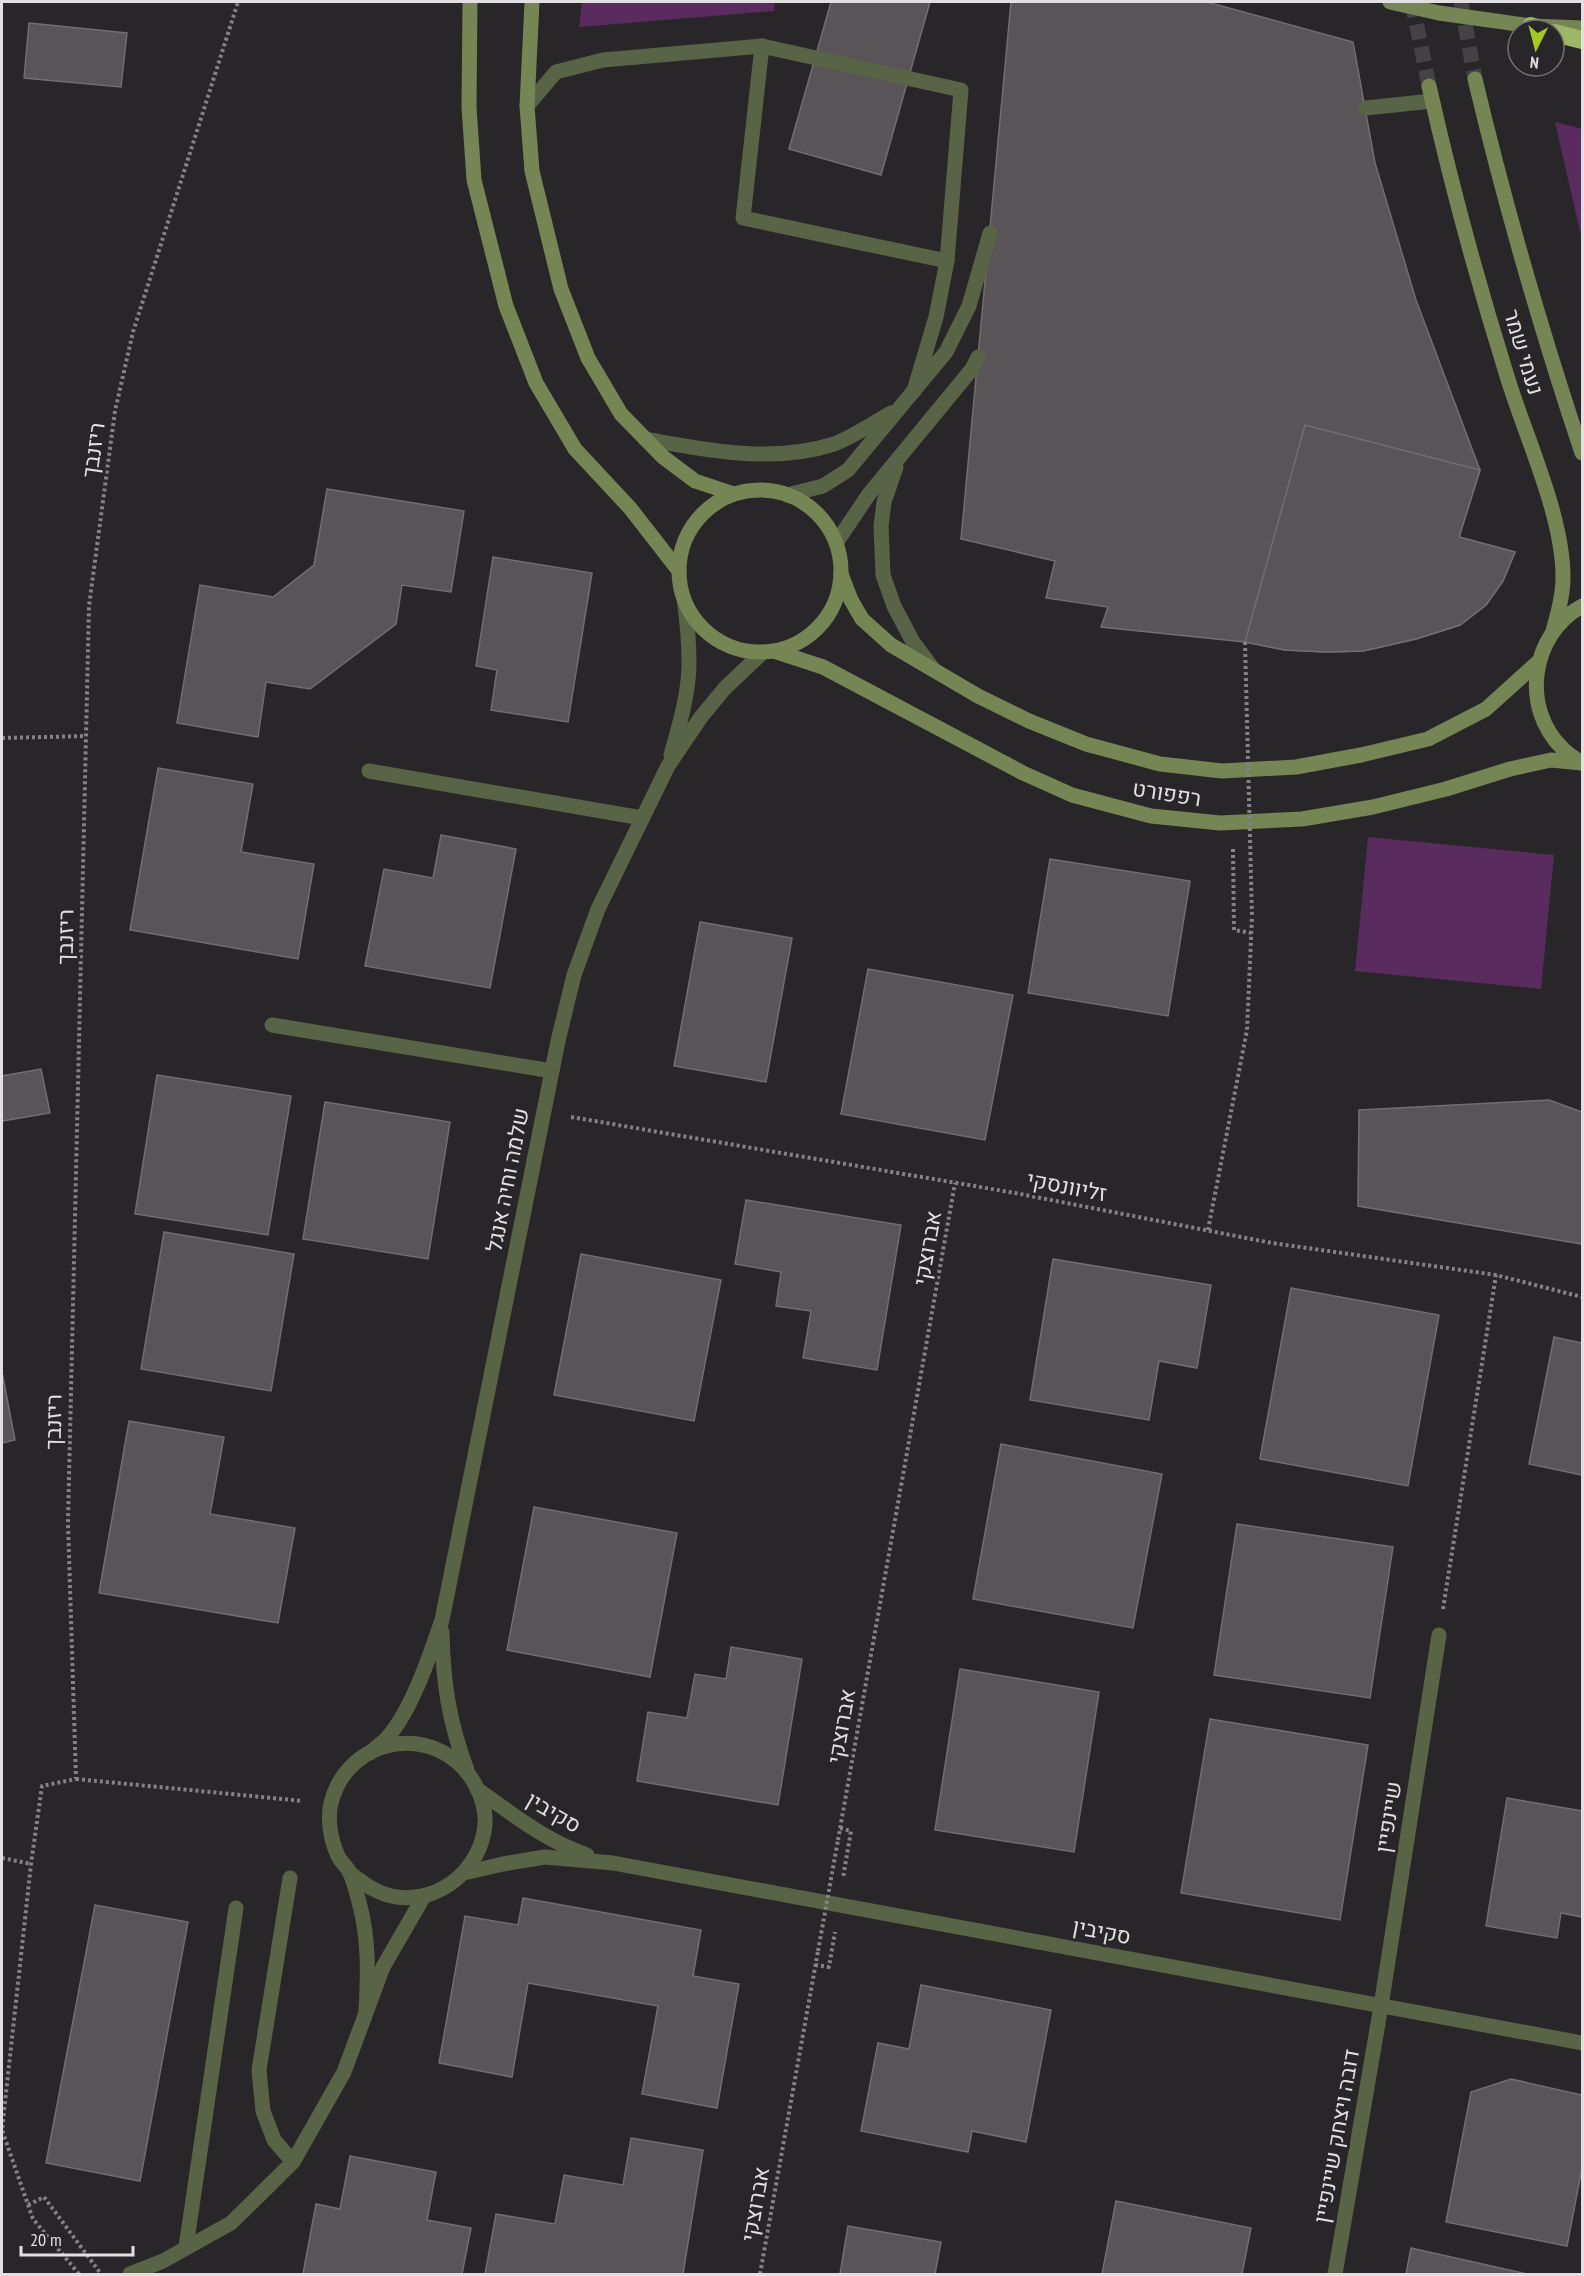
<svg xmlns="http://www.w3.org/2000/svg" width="1584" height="2276" font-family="'PT Sans Narrow',Heebo,sans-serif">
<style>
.green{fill:#5a2b5f}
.building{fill:#585458;stroke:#716d71;stroke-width:1.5}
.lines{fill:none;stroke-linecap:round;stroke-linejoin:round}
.secondary-tunnel{stroke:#454245;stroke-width:15;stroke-dasharray:15 8;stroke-linecap:butt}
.path{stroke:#858285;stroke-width:4;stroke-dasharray:3 3;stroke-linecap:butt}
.lane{stroke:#596345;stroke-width:15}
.street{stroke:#596345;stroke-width:15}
.secondary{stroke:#758553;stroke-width:15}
.highway{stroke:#9eb668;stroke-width:18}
.path-bridge{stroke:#858285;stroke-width:4;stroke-dasharray:3 3;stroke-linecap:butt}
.labels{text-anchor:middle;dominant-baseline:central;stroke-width:6;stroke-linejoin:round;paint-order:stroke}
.street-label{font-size:22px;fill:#e2dfe2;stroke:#292629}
</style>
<rect width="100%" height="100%" fill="#292629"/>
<g class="green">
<polygon points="582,2 775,2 774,11 579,27"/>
<polygon points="1555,122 1582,129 1582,240"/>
<polygon points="1368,837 1554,855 1541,989 1355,971"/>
</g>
<g class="building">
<polygon points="831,2 930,2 881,175 789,149"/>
<polygon points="1011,2 1207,2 1353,42 1375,163 1416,300 1480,470 1459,537 1515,552 1503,581 1486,605 1460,625 1416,639 1363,651 1327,652 1285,650 1245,642 1101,627 1108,607 1046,598 1055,561 961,539"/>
<polygon points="29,23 127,33 121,87 24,78"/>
<polygon points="1305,425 1480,470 1459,537 1515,552 1503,581 1486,605 1460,625 1416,639 1363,651 1327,652 1285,650 1245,642"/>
<polygon points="327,489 464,511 451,592 402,585 396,624 310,689 266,682 258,737 177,723 200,585 273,597 314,565"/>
<polygon points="493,557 592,573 568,722 491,710 497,670 476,666"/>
<polygon points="158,768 253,784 241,852 314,864 298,959 130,930"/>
<polygon points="441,835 516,849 490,988 365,966 384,869 433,878"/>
<polygon points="1050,859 1190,881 1168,1016 1028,993"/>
<polygon points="700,922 792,938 766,1082 674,1066"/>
<polygon points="868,969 1013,995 985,1140 841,1114"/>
<polygon points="41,1069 50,1113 2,1121 2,1076"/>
<polygon points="157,1075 291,1096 268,1235 135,1214"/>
<polygon points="1549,1100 1582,1112 1582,1244 1358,1206 1359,1110"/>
<polygon points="325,1102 450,1122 428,1259 303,1239"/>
<polygon points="746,1200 901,1225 877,1370 803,1358 811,1311 776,1306 781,1272 735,1264"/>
<polygon points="164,1232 294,1254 271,1391 141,1369"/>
<polygon points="581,1254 721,1280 694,1421 554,1395"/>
<polygon points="1053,1259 1211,1285 1197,1368 1159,1361 1149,1420 1030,1400"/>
<polygon points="1291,1288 1439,1315 1408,1486 1260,1459"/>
<polygon points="1554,1337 1582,1343 1582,1475 1529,1464"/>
<polygon points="2,1372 15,1440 2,1443"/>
<polygon points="129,1421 224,1437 210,1514 295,1528 278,1623 99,1593"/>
<polygon points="1001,1444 1162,1474 1133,1628 973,1599"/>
<polygon points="534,1507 677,1533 650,1677 507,1650"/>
<polygon points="1237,1524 1393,1547 1370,1698 1214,1675"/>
<polygon points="731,1647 802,1659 778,1805 637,1781 648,1712 687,1718 695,1674 726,1679"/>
<polygon points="960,1669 1099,1692 1074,1852 935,1830"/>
<polygon points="1210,1719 1368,1745 1340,1920 1181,1893"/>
<polygon points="1507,1798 1582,1811 1582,1917 1561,1913 1557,1938 1486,1926"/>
<polygon points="523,1898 701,1930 693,1976 739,1984 717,2108 642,2094 658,2006 528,1983 512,2077 439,2063 465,1916 518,1925"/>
<polygon points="95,1905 188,1922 140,2181 46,2163"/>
<polygon points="921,1985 1051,2010 1026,2142 972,2131 968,2152 861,2131 878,2043 909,2049"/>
<polygon points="1511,2079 1582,2095 1582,2168 1567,2246 1446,2222 1471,2092"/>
<polygon points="631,2138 703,2150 683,2274 485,2274 496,2214 555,2224 564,2175 623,2185"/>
<polygon points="350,2156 436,2172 427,2220 471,2228 462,2274 303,2274 316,2204 340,2209"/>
<polygon points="1116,2201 1251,2228 1242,2274 1102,2274"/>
<polygon points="848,2226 941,2242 935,2274 840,2274"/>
<polygon points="1411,2248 1527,2274 1406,2274"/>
</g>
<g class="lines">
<g class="secondary-tunnel">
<polyline points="1412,2 1429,86"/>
<polyline points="1461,2 1475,79"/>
</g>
<g class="path">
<polyline points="2,738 86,736"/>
<polyline points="1233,849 1234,930 1251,933"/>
<polyline points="571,1117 1015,1193 1272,1243 1496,1275 1582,1297"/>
<polyline points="1208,1230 1247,1030 1252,916"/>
<polyline points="1443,1609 1496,1275"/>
<polyline points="76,1779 303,1801"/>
<polyline points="840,1828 851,1831 843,1878"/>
<polyline points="838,1840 955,1183"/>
<polyline points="2,1858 31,1864"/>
<polyline points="815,1965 829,1967 835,1932"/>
<polyline points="28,2205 44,2197 101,2274"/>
<polyline points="79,2274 33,2219 2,2130 31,1864 42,1786 76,1779 68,1523 89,606 115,411 133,332 238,2"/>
<polyline points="760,2274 818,1951"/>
</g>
<g class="lane">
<polyline points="762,46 743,218 947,261"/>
<polyline points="527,106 556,72 603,60 762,46 961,90 947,261 936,317 914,391"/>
<polyline points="1366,108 1432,101"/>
<path d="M645 439C707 450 772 464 834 444 853 437 873 423 891 413"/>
<polyline points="896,467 884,502 881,526 883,575 894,606 913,642 934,670"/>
<polyline points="787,495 823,486 848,470 946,352 969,306 990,233"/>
<polyline points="836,543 869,494 972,369 978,357"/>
<polyline points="369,771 642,818"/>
<polyline points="272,1025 552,1071"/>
<polyline points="290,1878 259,2070 263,2111 274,2140 293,2162"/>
<polyline points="186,2247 236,1908"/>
</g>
<g class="street">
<path d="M671 755C679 726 689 694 689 663 689 642 687 620 684 599"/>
<path d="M442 1632C443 1683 449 1722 467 1770"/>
<path d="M370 1753C375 1748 382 1743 387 1738 412 1710 430 1655 442 1620L558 1041 574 975 598 909 668 766 701 717 725 688 763 652"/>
<path d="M477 1789C512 1814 546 1841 587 1855"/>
<path d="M349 1872C363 1883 378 1895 397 1897 440 1903 481 1869 485 1825 486 1812 482 1798 476 1786 442 1722 349 1732 331 1803 327 1820 331 1841 338 1856 341 1862 346 1866 349 1871 354 1881 357 1895 360 1906 369 1940 368 1975 366 2010"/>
<polyline points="464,1873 503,1864 545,1857 613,1863 1582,2043"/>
<polyline points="130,2274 163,2261 231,2223 293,2162 344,2072 383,1967 424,1896"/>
<polyline points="1335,2274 1381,2006 1439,1635"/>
</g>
<g class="secondary">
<polyline points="470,2 469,107 474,180 506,306 536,383 575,449 630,508 679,571"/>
<polyline points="532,2 527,106 532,171 561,289 588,358 621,414 663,457 695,481 734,494"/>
<polyline points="1390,2 1439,13 1531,26 1582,28"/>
<path d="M1475 79C1505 205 1541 330 1582 453"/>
<path d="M1429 86C1451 184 1477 280 1507 376 1525 436 1563 515 1563 577 1563 595 1558 613 1553 631"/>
<circle cx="760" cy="571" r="81"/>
<polyline points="841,574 851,600 862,619 891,645 978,696 1029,721 1086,744 1160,764 1222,771 1296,767 1361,755 1428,739 1486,709 1538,662"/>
<polyline points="774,651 823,667 1023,773 1072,795 1151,816 1220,823 1302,819 1373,807 1446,789 1510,769 1551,760 1582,763"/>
<path d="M1582 763C1576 759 1569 755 1563 749 1520 708 1531 634 1582 606"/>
</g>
<g class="highway">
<polyline points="1531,26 1544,30"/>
<polyline points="1554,33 1582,40"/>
</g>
<g class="path-bridge">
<polyline points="1245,642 1252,916"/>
<polyline points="818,1951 838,1840"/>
</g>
</g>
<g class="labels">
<g class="street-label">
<text transform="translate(1524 352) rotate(73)">נעמי שמר</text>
<text transform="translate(93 450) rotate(-82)">ריזנבך</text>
<text transform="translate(1167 793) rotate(9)">רפפורט</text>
<text transform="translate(65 937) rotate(-89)">ריזנבך</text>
<text transform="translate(507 1180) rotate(-79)">שלמה וחיה אנגל</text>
<text transform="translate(1067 1186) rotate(11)">זליוונסקי</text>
<text transform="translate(927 1248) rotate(-80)">אברוצקי</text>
<text transform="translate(53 1422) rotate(-89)">ריזנבך</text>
<text transform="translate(841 1726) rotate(-80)">אברוצקי</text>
<text transform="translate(554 1812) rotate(30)">סקיבין</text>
<text transform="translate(1388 1817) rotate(-81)">שיינפיין</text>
<text transform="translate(1102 1931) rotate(11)">סקיבין</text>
<text transform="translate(1336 2136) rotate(-80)">דובה ויצחק שיינפיין</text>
<text transform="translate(755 2204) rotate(-80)">אברוצקי</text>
</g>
</g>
<rect width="1584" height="2276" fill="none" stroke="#e2dfe2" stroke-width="6"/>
<g transform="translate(1536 48) rotate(186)"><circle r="28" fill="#292629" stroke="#737073" stroke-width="1.5"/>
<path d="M0-4.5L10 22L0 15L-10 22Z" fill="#a3c927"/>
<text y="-9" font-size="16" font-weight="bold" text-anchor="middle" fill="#e2dfe2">N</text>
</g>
<path d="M21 2246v9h112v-9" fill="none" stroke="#e2dfe2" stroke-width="3"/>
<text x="30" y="2246" font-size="18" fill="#e2dfe2" stroke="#292629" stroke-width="4.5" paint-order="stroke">20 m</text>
</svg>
